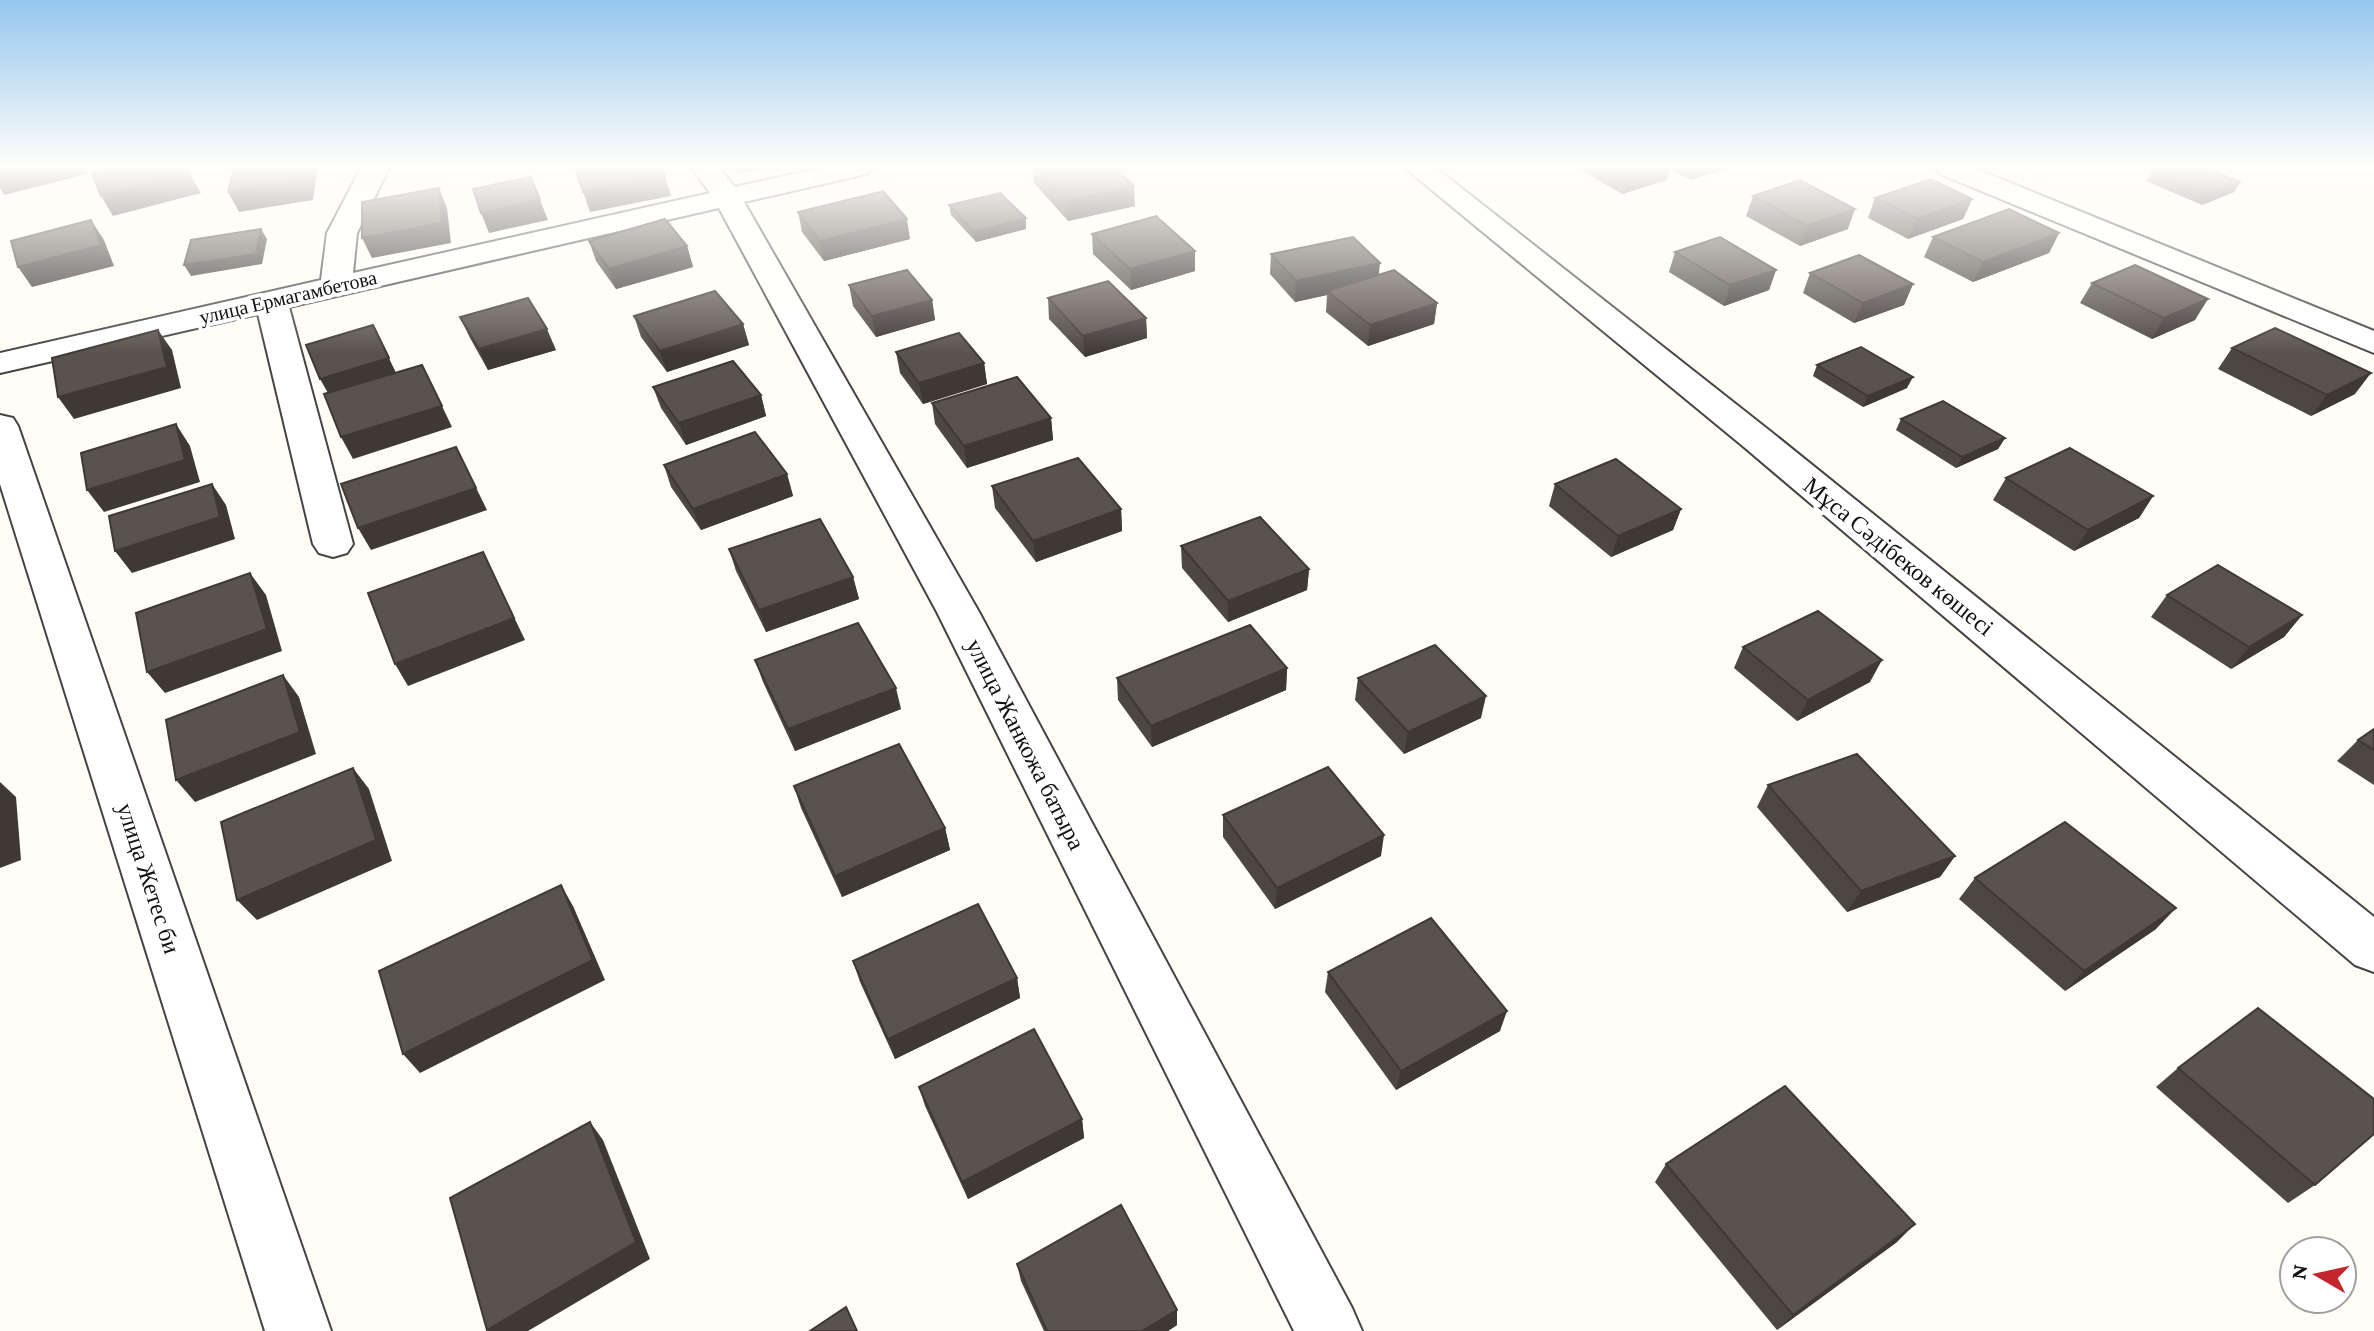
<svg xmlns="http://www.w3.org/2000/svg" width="2374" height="1331" font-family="'Crimson Pro',serif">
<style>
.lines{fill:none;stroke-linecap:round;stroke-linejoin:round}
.minor-casing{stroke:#444;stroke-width:4}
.minor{fill:#fff;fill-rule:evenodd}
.wall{fill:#4d4742}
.shaded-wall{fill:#3f3936}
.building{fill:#5a524d;stroke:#3f3936;stroke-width:2}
.labels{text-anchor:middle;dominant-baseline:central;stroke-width:8;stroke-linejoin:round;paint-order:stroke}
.far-street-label{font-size:20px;fill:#111;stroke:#fff}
.street-label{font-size:24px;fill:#111;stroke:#fff}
</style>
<rect width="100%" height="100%" fill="#fffdf5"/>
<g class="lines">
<g class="minor-casing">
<g id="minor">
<polygon points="361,168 389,168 357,233 353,273 710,193 692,168 720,168 734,187 821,168 871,168 867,174 744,202 979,612 1352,1308 1362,1331 1294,1331 937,612 719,208 289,307 353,544 347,553 333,557 319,553 313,544 258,314 0,373 0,353 321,280 327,233"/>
<polygon points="1405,168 1436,168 1770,431 2374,917 2374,972 2355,965 1744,447"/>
<polygon points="1936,168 1974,168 2374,331 2374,353 1940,174"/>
<polygon points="0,415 13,418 18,426 331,1331 265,1331 0,484"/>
</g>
</g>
<use href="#minor" class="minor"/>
</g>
<g class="wall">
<polygon points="1033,168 1116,168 1135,206 1068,221 1034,183"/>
<polygon points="1583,168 1665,168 1670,170 1667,180 1622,194 1582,171"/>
<polygon points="1668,168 1729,168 1690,180"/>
<polygon points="2152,171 2240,182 2234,192 2202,205 2146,181"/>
<polygon points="1753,196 1848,229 1800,246 1746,216"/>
<polygon points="1875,198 1972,199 1963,219 1908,239 1868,218"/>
<polygon points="949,205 1026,218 1026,229 976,242 951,215"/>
<polygon points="798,212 910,239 824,261 802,232"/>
<polygon points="2059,233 2049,253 1973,282 1924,257 1933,237"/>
<polygon points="1092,234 1195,271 1131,290 1093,254"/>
<polygon points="589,241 687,246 693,267 616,289 596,261"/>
<polygon points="1675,252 1776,270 1769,290 1724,306 1669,272"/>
<polygon points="1271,254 1379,275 1437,303 1434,324 1368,346 1326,312 1327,295 1295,302 1270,274"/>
<polygon points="1810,273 1913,284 1904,305 1854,323 1803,293"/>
<polygon points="2092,283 2195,320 2152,339 2080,303"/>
<polygon points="849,285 932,300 935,320 876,337 853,306"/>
<polygon points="1048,298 1146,318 1147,338 1085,357 1049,319"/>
<polygon points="634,316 743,324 749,345 667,372 641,337"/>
<polygon points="460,317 556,350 488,370 470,338"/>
<polygon points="2232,348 2355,394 2311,416 2218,369"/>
<polygon points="896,352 984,363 987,384 923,404 900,373"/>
<polygon points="1817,365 1907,388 1863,407 1813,376"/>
<polygon points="653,387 761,395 766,416 686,445 661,408"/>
<polygon points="932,403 1051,418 1053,440 967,468 935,424"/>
<polygon points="1901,419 2005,438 1998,449 1956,468 1896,430"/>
<polygon points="664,465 787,474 793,496 701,530 671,487"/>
<polygon points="2006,478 2153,496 2139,518 2074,551 1993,500"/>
<polygon points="1555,484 1681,509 1673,530 1611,557 1549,506"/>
<polygon points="992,486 1121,509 1122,531 1036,562 995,508"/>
<polygon points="1181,546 1309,569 1307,590 1228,622 1182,568"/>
<polygon points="729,549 853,577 859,599 766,632 736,571"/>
<polygon points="2167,595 2302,615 2284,637 2231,669 2151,617"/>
<polygon points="1743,647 1870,682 1797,721 1734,668"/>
<polygon points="755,660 901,709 795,751 763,682"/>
<polygon points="1287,668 1286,690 1152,747 1118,700 1117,678"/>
<polygon points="1358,678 1481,718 1404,754 1355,700"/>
<polygon points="2374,729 2374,785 2337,761 2358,740"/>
<polygon points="1768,785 1955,856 1940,877 1847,912 1757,807"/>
<polygon points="794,786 945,828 950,850 842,897 801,808"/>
<polygon points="1223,815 1381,856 1275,909 1223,837"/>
<polygon points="1975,878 2156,929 2065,991 1959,899"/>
<polygon points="853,961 1017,978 1020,998 895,1059 860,982"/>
<polygon points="1328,972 1500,1031 1396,1090 1325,992"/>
<polygon points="2178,1068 2315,1185 2288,1203 2156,1087"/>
<polygon points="919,1087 1082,1119 1084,1138 968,1199 925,1106"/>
<polygon points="1666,1164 1897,1242 1777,1330 1655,1182"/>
<polygon points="1017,1264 1177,1310 1177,1325 1168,1331 1044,1331 1021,1281"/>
</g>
<g class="shaded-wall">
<polygon points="24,168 86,168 88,174 4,195 0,188 0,173"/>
<polygon points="186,168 201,193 113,216 101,196"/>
<polygon points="305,168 318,168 313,200 239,212 228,192"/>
<polygon points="735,168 766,168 737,174"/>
<polygon points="1694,168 1729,168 1690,180"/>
<polygon points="1670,170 1667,180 1622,194 1624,184"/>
<polygon points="665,176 671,196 590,212 583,192"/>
<polygon points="2240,182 2234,192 2202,205 2208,195"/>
<polygon points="1134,186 1135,206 1068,221 1067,201"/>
<polygon points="439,188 447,208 451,243 372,258 362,238"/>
<polygon points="1972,199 1963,219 1908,239 1917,219"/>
<polygon points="540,200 548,220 489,233 481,213"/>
<polygon points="1855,209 1848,229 1800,246 1807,226"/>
<polygon points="1026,218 1026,229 976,242 974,232"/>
<polygon points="907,219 910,239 824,261 820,241"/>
<polygon points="91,220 104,240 114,266 32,287 18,267"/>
<polygon points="261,229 267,239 262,264 191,276 184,265"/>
<polygon points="2059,233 2049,253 1973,282 1983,262"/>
<polygon points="687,246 693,267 616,289 609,269"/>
<polygon points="1195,251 1195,271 1131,290 1130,269"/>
<polygon points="1380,263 1378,283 1327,291 1327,295 1295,302 1296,281"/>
<polygon points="1776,270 1769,290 1724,306 1730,285"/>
<polygon points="1913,284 1904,305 1854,323 1863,303"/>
<polygon points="2208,299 2195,320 2152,339 2164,318"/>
<polygon points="932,300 935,320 876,337 872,316"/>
<polygon points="1437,303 1434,324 1368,346 1370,325"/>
<polygon points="1146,318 1147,338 1085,357 1083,336"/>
<polygon points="743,324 749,345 667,372 660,351"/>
<polygon points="373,325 399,379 332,400 320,379"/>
<polygon points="547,329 556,350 488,370 479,349"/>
<polygon points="158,330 172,350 181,388 74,419 58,397"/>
<polygon points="984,363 987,384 923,404 919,383"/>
<polygon points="2371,373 2355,394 2311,416 2327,395"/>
<polygon points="1913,377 1907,388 1863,407 1868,396"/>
<polygon points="761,395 766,416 686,445 679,423"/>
<polygon points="442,406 452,427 353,459 341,437"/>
<polygon points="1051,418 1053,440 967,468 964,446"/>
<polygon points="176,424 190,446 200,482 104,512 87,490"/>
<polygon points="2005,438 1998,449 1956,468 1962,457"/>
<polygon points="456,447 487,510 371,550 358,528"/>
<polygon points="787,474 793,496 701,530 693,509"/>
<polygon points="212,484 226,505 235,539 132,573 115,551"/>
<polygon points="2153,496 2139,518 2074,551 2088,530"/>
<polygon points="1121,509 1122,531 1036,562 1033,541"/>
<polygon points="1681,509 1673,530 1611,557 1618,536"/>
<polygon points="483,552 525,640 408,686 395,664"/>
<polygon points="1309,569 1307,590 1228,622 1228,601"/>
<polygon points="250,573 266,595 282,651 165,693 147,672"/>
<polygon points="853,577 859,599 766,632 759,610"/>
<polygon points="2302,615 2284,637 2231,669 2249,647"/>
<polygon points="1882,660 1870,682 1797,721 1808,700"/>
<polygon points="1287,668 1286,690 1152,747 1151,726"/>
<polygon points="283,675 299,697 316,754 195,802 176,780"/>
<polygon points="896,688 901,709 795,751 788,729"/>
<polygon points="1486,696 1481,718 1404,754 1408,732"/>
<polygon points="353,768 369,789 392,861 257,920 237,900"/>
<polygon points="0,782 16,797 21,860 0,868"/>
<polygon points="945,828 950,850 842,897 835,876"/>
<polygon points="1384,835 1381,856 1275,909 1277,888"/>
<polygon points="1955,856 1940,877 1847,912 1861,891"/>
<polygon points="561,885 573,906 605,980 420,1073 403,1054"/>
<polygon points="2176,908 2156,929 2065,991 2084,971"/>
<polygon points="1017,978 1020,998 895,1059 888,1039"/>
<polygon points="1507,1011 1500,1031 1396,1090 1401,1071"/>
<polygon points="1082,1119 1084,1138 968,1199 962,1182"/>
<polygon points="590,1122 603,1140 650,1259 528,1331 488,1331 487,1330"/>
<polygon points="1915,1224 1897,1242 1777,1330 1793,1315"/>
<polygon points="1177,1310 1177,1325 1168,1331 1142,1331"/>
</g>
<g class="building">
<polygon points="0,168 24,168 0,173"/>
<polygon points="114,168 186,168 190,174 101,196 92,173"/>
<polygon points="234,168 305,168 303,180 228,192"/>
<polygon points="575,168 662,168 665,176 583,192"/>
<polygon points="1036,168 1116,168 1134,186 1067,201"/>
<polygon points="1596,168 1665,168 1670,170 1624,184"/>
<polygon points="2161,168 2206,168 2240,182 2208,195 2152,171"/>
<polygon points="531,177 540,200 481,213 473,189"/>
<polygon points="1931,179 1972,199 1917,219 1875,198"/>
<polygon points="1800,180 1855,209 1807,226 1753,196"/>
<polygon points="439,188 442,223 362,238 362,202"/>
<polygon points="883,191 907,219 820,241 798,212"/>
<polygon points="1000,193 1026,218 974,232 949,205"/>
<polygon points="2009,209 2059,233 1983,262 1933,237"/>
<polygon points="1156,216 1195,251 1130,269 1092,234"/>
<polygon points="665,219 687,246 609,269 589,241"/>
<polygon points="91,220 101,245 18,267 11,241"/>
<polygon points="261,229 256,254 184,265 191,240"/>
<polygon points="1353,237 1380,263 1296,281 1271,254"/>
<polygon points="1720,237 1776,270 1730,285 1675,252"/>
<polygon points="1859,255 1913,284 1863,303 1810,273"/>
<polygon points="2135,265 2208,299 2164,318 2092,283"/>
<polygon points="907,270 932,300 872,316 849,285"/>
<polygon points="1394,270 1437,303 1370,325 1327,291"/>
<polygon points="1108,281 1146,318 1083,336 1048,298"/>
<polygon points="715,291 743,324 660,351 634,316"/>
<polygon points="528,298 547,329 479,349 460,317"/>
<polygon points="373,325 389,358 320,379 306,345"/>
<polygon points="2275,328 2371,373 2327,395 2232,348"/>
<polygon points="158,330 167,367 58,397 52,358"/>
<polygon points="959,333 984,363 919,383 896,352"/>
<polygon points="1861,347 1913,377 1868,396 1817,365"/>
<polygon points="733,361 761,395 679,423 653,387"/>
<polygon points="422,365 442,406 341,437 324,394"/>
<polygon points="1017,377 1051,418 964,446 932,403"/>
<polygon points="1943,401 2005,438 1962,457 1901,419"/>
<polygon points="176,424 185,460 87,490 81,453"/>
<polygon points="755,432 787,474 693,509 664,465"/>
<polygon points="456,447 476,488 358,528 341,484"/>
<polygon points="2070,448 2153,496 2088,530 2006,478"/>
<polygon points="1078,458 1121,509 1033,541 992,486"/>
<polygon points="1616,459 1681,509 1618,536 1555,484"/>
<polygon points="212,484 220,517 115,551 109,516"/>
<polygon points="1260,517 1309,569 1228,601 1181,546"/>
<polygon points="820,519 853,577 759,610 729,549"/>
<polygon points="483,552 514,618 395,664 368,593"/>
<polygon points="2218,565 2302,615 2249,647 2167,595"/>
<polygon points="250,573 267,629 147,672 136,613"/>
<polygon points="1818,611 1882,660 1808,700 1743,647"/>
<polygon points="858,623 896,688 788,729 755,660"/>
<polygon points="1250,625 1287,668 1151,726 1117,678"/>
<polygon points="1435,645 1486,696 1408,732 1358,678"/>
<polygon points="283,675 300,732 176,780 166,720"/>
<polygon points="2374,729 2374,750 2358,740"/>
<polygon points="899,744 945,828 835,876 794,786"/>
<polygon points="1857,754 1955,856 1861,891 1768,785"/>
<polygon points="1328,767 1384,835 1277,888 1223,815"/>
<polygon points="353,768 376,840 237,900 221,822"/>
<polygon points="2065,822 2176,908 2084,971 1975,878"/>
<polygon points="561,885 593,960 403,1054 379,971"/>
<polygon points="978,904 1017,978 888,1039 853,961"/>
<polygon points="1431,918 1507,1011 1401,1071 1328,972"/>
<polygon points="2258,1008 2374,1099 2374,1134 2315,1185 2178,1068"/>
<polygon points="1034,1029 1082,1119 962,1182 919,1087"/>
<polygon points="1785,1086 1915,1224 1793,1315 1666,1164"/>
<polygon points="590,1122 636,1242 487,1330 450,1198"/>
<polygon points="1121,1205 1177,1310 1142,1331 1047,1331 1017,1264"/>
<polygon points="846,1307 857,1331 810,1331"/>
</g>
<linearGradient id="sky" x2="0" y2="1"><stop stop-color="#95c6ee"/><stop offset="0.47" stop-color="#fffefa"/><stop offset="1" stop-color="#fffefa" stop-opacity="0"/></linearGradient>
<rect width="2374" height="354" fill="url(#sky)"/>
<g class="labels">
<g class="far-street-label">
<text transform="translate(288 297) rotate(-13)">улица Ермагамбетова</text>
</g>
<g class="street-label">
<text transform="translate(1899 556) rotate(39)">Мұса Сәдібеков көшесі</text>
<text transform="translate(1026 744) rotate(63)">улица Жанкожа батыра</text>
<text transform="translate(149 878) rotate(72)">улица Жетес би</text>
</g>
</g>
<g transform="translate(2318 1275) rotate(279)"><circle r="38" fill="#ffffff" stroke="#a0a0a0" stroke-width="2"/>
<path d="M0-6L14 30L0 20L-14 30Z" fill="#c4262e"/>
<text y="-12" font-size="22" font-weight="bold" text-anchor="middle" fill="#111111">N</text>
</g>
</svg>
